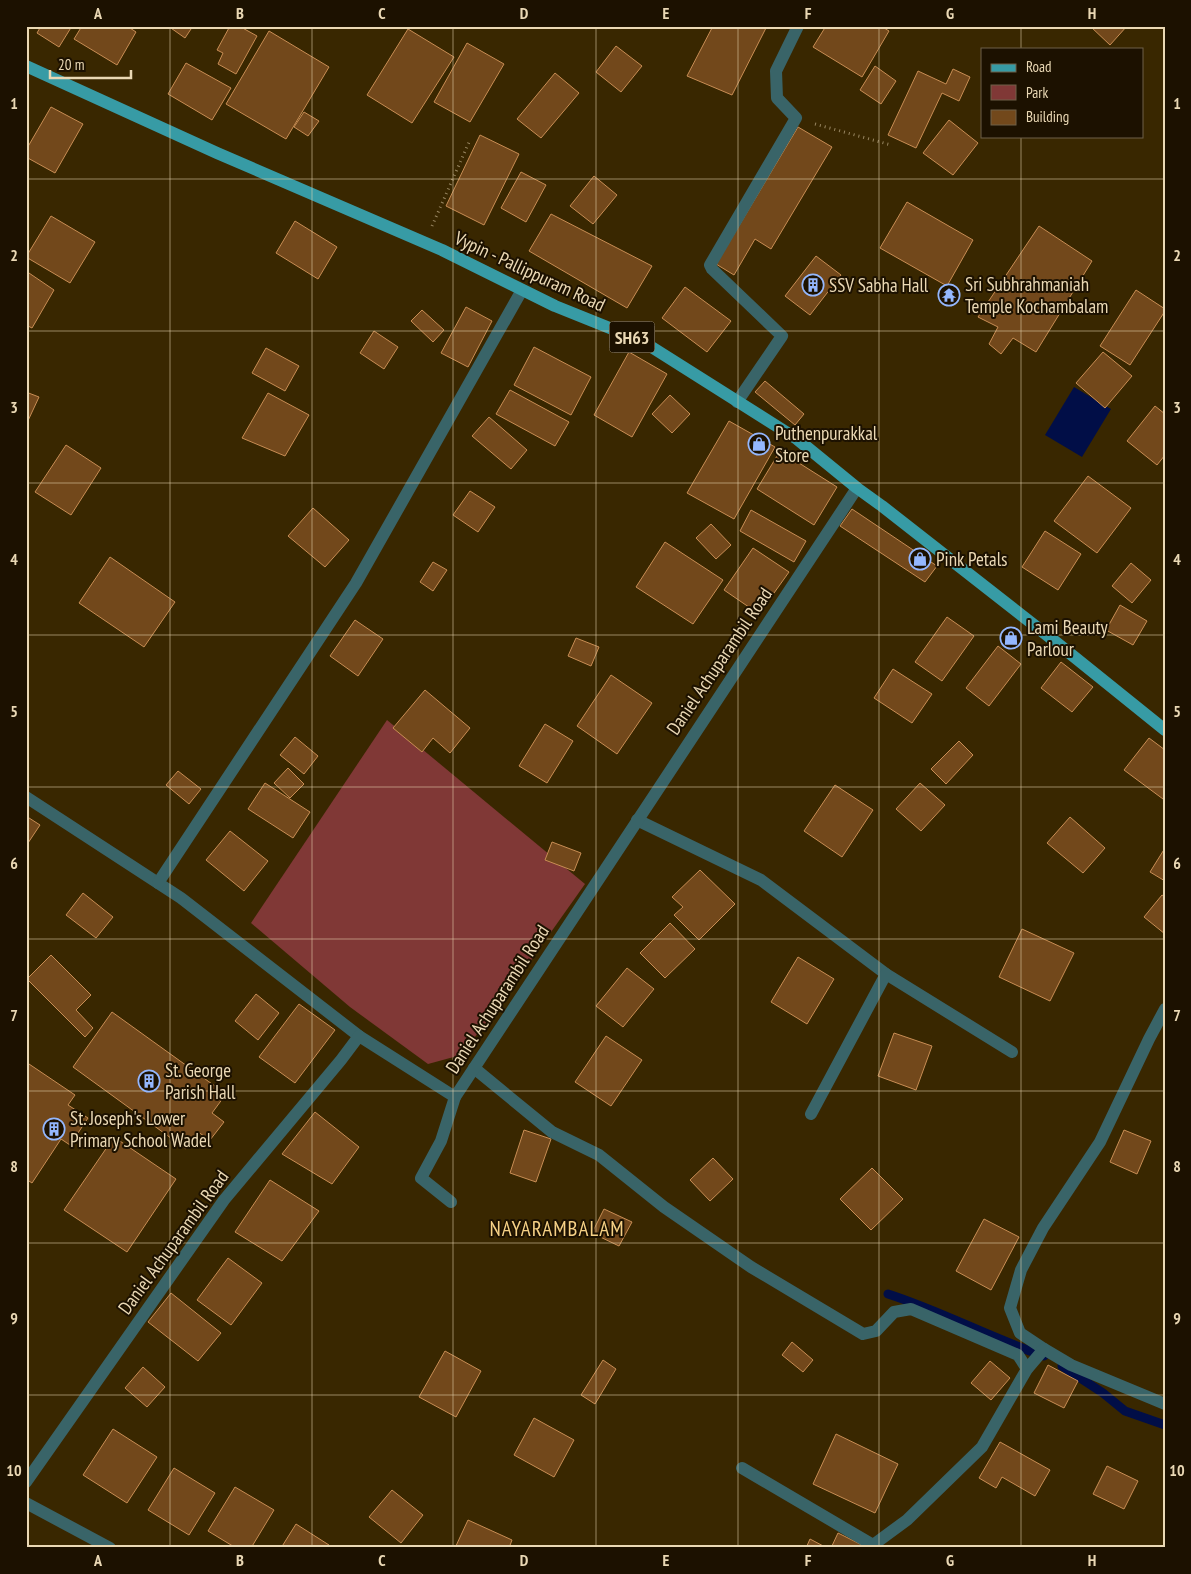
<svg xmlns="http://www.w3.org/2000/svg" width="1191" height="1574" font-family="'PT Sans Narrow',sans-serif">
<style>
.green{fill:#803836}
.water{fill:#010e47}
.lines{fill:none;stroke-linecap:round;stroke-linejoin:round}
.stream{stroke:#010e47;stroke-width:9}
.building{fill:#72481b;stroke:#c88d54}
.path{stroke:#988660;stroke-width:3;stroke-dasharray:1 4;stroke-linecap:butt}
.minor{stroke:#396468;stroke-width:12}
.major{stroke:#379ba5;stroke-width:12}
.grid{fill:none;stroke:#ead8b4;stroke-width:1;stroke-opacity:0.55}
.labels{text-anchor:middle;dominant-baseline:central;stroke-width:4;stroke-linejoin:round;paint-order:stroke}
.shield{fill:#1c1100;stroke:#ac9c7e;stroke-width:1}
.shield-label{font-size:18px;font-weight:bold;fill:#ead8b4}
.street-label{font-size:19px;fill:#ead8b4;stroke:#1c1100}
.poi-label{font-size:19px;fill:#ead8b4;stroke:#1c1100;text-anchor:start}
.quarter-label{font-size:21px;letter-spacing:1px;fill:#f6d185;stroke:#1c1100}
.neatline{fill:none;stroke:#ead8b4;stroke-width:2}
.grid-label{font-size:16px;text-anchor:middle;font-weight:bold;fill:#ead8b4}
</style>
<rect width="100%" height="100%" fill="#392700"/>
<polygon class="green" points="387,720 585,884 498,1007 461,1055 428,1064 350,1007 251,923"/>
<polygon class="water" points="1074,387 1111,409 1082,457 1045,435"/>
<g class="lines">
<g class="stream">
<path d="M888 1294C941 1311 991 1338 1044 1356"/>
<polyline points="1062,1366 1103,1393 1125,1411 1165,1425"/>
</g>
</g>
<g class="building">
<polygon points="41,26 72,26 59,47 37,33"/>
<polygon points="82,26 127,26 136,32 117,65 74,39"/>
<polygon points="168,26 193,26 185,38"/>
<polygon points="230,26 239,26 257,36 236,74 218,64 223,53 217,50"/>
<polygon points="713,26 767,26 732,95 687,76"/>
<polygon points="826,26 881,26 889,31 862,77 813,47"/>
<polygon points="1090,26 1127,26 1110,45"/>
<polygon points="408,29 454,57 412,123 367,95"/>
<polygon points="269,31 329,67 286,139 226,104"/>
<polygon points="467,43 504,64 470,122 434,102"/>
<polygon points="616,46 642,66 621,92 596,72"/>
<polygon points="186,63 231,88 212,120 168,94"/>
<polygon points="875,66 896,81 881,104 860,90"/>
<polygon points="953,69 970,77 959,101 942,93 916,148 888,135 918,71 946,84"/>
<polygon points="555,73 579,93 541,138 517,119"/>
<polygon points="51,107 83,124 55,173 26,157 26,150"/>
<polygon points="304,112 319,121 308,136 294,127"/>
<polygon points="949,120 978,143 953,175 923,153"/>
<polygon points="798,127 832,147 771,249 755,239 734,275 716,264"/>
<polygon points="480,135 519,154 484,225 446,206"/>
<polygon points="521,172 546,185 526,222 501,208"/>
<polygon points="594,176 617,195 593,224 570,206"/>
<polygon points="907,202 973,240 947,286 880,248"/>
<polygon points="551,214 652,266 627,308 529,251"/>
<polygon points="51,216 95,242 70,283 26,257"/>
<polygon points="295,221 337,247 318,279 276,253"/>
<polygon points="1039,226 1092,261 1036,352 1013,338 1001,354 989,344 998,327 978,317"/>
<polygon points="816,256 841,275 810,315 785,296"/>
<polygon points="26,271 54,290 32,328 26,325"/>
<polygon points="685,287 731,321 707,352 662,318"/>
<polygon points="1136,290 1165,309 1165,311 1130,365 1100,346"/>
<polygon points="466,307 492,321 468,367 441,353"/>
<polygon points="422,310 444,330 433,342 411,321"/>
<polygon points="374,331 398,347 384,369 360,353"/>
<polygon points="534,347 591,377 571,415 514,385"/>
<polygon points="266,348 299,366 285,391 252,373"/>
<polygon points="629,352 667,374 632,437 594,415"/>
<polygon points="1103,352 1132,376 1105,408 1076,383"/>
<polygon points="765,381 804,414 795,425 755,392"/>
<polygon points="510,390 569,422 555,446 496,414"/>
<polygon points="26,392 39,397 26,425"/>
<polygon points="268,393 309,415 285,456 242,438"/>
<polygon points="670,395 690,414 672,433 652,414"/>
<polygon points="1155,406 1165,414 1165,455 1157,465 1127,441"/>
<polygon points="489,417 527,450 511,469 472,436"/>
<polygon points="729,421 775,447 734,519 687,493"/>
<polygon points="66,445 101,468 71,515 35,492"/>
<polygon points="780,451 837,487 814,525 757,489"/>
<polygon points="1088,476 1131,508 1097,553 1054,521"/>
<polygon points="470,491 495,507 478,532 453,515"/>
<polygon points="313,508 349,540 325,567 288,536"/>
<polygon points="852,509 937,566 925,582 840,526"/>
<polygon points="751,510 806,541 794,562 740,531"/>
<polygon points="711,524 731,545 716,559 696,538"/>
<polygon points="1045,531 1081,554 1058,590 1022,567"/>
<polygon points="665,542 723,580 693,624 636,587"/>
<polygon points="753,548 789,572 759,614 724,590"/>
<polygon points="110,557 175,602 144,647 79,603"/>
<polygon points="433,562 447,570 433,591 420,582"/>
<polygon points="1131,563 1151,580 1132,603 1112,586"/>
<polygon points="1120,605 1147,621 1133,645 1106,630"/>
<polygon points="947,617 974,636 942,681 915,662"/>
<polygon points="355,620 383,639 358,676 330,656"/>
<polygon points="576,638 599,647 591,666 568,656"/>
<polygon points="998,646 1021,664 989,706 966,688"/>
<polygon points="1061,662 1093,687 1072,712 1041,688"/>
<polygon points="893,669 932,694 912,723 874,698"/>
<polygon points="611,675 652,703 617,754 577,726"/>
<polygon points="425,690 470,728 450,753 433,738 422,752 393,728"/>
<polygon points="545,724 573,741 547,783 519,766"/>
<polygon points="295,737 318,756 304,774 280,755"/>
<polygon points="1149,738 1165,750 1165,796 1163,799 1124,770"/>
<polygon points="959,741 973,755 946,784 931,769"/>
<polygon points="288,768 304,784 290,798 274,783"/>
<polygon points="178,771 201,789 189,804 166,785"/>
<polygon points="265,783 310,812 293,838 248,809"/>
<polygon points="920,783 945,805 921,831 896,809"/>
<polygon points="835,785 873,810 842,857 804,831"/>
<polygon points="26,816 40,825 26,846"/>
<polygon points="1070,817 1105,848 1083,873 1047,843"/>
<polygon points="230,831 268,861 244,891 206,860"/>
<polygon points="552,842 581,853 574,871 545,860"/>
<polygon points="1165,848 1165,881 1150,872"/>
<polygon points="700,870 735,904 699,940 674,915 683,907 672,897"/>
<polygon points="83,893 113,917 96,938 66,915"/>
<polygon points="1162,895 1165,897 1165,934 1144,917"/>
<polygon points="670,923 695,949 665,978 640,953"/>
<polygon points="1022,929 1074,953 1050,1001 999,977"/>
<polygon points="51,955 91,995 76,1010 93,1028 85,1037 27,979"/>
<polygon points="798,957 834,979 807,1024 771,1002"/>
<polygon points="627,968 654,989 623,1027 596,1006"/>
<polygon points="256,994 279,1013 258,1040 235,1021"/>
<polygon points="299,1004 335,1030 295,1083 259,1057"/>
<polygon points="112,1012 226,1094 212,1113 224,1122 210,1140 198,1132 186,1149 73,1067"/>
<polygon points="894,1033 932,1046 916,1090 878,1076"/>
<polygon points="606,1036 642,1060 611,1106 575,1082"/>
<polygon points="29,1064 75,1095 68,1105 88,1118 70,1145 61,1139 32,1183 26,1179 26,1069"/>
<polygon points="315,1112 359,1147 332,1184 282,1154"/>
<polygon points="524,1130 551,1139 536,1182 510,1173"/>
<polygon points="1124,1130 1151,1141 1137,1174 1110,1162"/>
<polygon points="114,1137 176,1179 127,1252 64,1210"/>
<polygon points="713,1158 733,1179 710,1201 690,1180"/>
<polygon points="872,1168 903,1199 871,1230 840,1199"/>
<polygon points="270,1180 319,1211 282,1261 235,1232"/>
<polygon points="604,1209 632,1222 619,1246 592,1233"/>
<polygon points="984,1219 1019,1237 991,1290 956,1271"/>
<polygon points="228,1258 262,1283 231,1325 197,1300"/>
<polygon points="171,1293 221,1333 198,1361 148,1322"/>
<polygon points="792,1342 813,1360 803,1372 782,1355"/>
<polygon points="445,1351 481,1371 456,1417 419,1397"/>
<polygon points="603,1360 616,1369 595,1404 581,1395"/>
<polygon points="990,1361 1010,1378 991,1400 971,1383"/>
<polygon points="1048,1365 1078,1381 1064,1408 1034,1393"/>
<polygon points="143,1367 165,1387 147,1407 125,1388"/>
<polygon points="534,1418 574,1440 554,1477 514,1455"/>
<polygon points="113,1429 157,1457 127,1503 83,1475"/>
<polygon points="836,1434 898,1464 875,1513 813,1484"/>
<polygon points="1000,1442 1050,1470 1035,1496 1002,1477 996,1488 979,1478"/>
<polygon points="1107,1466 1138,1481 1124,1509 1093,1494"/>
<polygon points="174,1468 215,1493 189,1535 148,1510"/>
<polygon points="235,1487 274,1510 251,1548 236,1548 208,1531"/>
<polygon points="392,1490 423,1515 401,1543 369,1517"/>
<polygon points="468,1520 512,1540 509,1548 455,1548"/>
<polygon points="296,1524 329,1545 327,1548 281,1548"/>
<polygon points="838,1533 862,1545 861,1548 831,1548"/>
<polygon points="810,1539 827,1548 806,1548"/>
</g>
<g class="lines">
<g class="path">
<polyline points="815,124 891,145"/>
<polyline points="432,226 470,140"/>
</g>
<g class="minor">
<polyline points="737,402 782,336 712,269 710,265 796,118 777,98 776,71 798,26"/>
<polyline points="26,797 181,898 359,1036"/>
<polyline points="637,820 761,880 886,974 1012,1052"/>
<polyline points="158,883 356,583 522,290"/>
<polyline points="1165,1009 1149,1039 1100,1142 1043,1228 1021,1270 1010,1308 1020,1333 1044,1349 1071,1365 1165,1404"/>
<polyline points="474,1068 552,1132 599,1155 664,1207 751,1267 863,1334 876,1331 894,1312 911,1309 1018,1355 1027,1369"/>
<polyline points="811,1114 886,974"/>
<polyline points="451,1202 421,1178 441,1141 455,1097"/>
<polyline points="742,1468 873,1545"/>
<polyline points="26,1482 224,1200 341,1060 359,1036 455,1097 857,488"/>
<polyline points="26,1503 110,1548"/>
<polyline points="872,1548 873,1545 907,1520 982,1447 1027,1369 1044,1349"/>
</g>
<polyline class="major" points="26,66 217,153 442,250 555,306 642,341 797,439 857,488 882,506 1057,643 1165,730"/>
</g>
<path class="grid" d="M170 26V1548M312 26V1548M453 26V1548M596 26V1548M738 26V1548M879 26V1548M1021 26V49M1021 136V1548M26 179H1165M26 331H1165M26 483H1165M26 635H1165M26 787H1165M26 939H1165M26 1091H1165M26 1243H1165M26 1395H1165"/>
<defs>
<g id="building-ring" transform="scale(1.125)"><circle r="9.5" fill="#1c1100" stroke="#94b7fd" stroke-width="1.5"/><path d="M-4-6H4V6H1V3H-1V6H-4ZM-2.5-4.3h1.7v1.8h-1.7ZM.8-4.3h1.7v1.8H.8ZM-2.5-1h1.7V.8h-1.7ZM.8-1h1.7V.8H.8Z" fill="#94b7fd"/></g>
<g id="temple-ring" transform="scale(1.125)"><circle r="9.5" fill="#1c1100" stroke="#94b7fd" stroke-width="1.5"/><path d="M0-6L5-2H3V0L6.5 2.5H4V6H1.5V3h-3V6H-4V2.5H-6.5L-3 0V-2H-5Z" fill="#94b7fd"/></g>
<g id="shop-ring" transform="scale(1.125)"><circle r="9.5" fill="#1c1100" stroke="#94b7fd" stroke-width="1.5"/><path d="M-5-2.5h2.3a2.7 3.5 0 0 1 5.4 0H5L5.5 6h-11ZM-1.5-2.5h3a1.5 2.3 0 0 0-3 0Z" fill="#94b7fd"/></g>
</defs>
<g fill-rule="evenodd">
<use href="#building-ring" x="813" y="285"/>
<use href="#temple-ring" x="949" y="295"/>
<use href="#shop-ring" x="759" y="444"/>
<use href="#shop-ring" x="920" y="559"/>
<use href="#shop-ring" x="1011" y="638"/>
<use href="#building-ring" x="149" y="1081"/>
<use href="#building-ring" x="54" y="1129"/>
</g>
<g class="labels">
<rect class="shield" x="609.5" y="321.5" width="45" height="31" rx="4"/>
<g class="shield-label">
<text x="632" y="337">SH63</text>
</g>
<g class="street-label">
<text transform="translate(530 271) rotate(25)">Vypin - Pallippuram Road</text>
<text transform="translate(719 661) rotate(-56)">Daniel Achuparambil Road</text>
<text transform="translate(497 999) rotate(-57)">Daniel Achuparambil Road</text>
<text transform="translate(173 1242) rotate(-54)">Daniel Achuparambil Road</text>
</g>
<g class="poi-label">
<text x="965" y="284">Sri Subhrahmaniah<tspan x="965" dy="22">Temple Kochambalam</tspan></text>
<text x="829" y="285">SSV Sabha Hall</text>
<text x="775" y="433">Puthenpurakkal<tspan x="775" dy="22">Store</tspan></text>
<text x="936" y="559">Pink Petals</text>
<text x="1027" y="627">Lami Beauty<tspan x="1027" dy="22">Parlour</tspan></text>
<text x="165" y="1070">St. George<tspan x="165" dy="22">Parish Hall</tspan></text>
<text x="70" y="1118">St. Joseph's Lower<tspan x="70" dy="22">Primary School Wadel</tspan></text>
</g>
<g class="quarter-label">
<text x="557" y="1228">NAYARAMBALAM</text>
</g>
</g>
<rect width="1191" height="1574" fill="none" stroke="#1c1100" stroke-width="55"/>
<rect x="981" y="48" width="162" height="90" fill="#1c1100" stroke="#6e6148"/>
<rect x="991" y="64" width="25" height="8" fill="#379ba5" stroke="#6e6148"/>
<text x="1026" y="72" font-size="15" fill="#ead8b4">Road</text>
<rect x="991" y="85" width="25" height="15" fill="#803836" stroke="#6e6148"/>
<text x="1026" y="98" font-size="15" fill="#ead8b4">Park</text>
<rect x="991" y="110" width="25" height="15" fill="#72481b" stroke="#6e6148"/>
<text x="1026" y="122" font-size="15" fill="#ead8b4">Building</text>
<path d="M50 70v8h81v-8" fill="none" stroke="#ead8b4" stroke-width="2.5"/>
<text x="58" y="70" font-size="15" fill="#ead8b4" stroke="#1c1100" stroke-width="4" paint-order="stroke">20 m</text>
<rect x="28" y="28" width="1136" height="1518" class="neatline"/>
<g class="grid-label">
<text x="98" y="19">A</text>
<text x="240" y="19">B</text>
<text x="382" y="19">C</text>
<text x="524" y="19">D</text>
<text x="666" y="19">E</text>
<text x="808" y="19">F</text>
<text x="950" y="19">G</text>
<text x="1092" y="19">H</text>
<text x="14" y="109">1</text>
<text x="1177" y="109">1</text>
<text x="14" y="261">2</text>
<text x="1177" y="261">2</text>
<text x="14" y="413">3</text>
<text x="1177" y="413">3</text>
<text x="14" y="565">4</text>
<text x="1177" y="565">4</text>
<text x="14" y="717">5</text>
<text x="1177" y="717">5</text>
<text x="14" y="869">6</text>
<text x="1177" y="869">6</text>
<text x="14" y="1021">7</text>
<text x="1177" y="1021">7</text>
<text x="14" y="1172">8</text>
<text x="1177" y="1172">8</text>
<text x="14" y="1324">9</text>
<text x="1177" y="1324">9</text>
<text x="14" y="1476">10</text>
<text x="1177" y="1476">10</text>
<text x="98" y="1566">A</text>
<text x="240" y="1566">B</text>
<text x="382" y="1566">C</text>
<text x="524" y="1566">D</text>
<text x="666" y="1566">E</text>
<text x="808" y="1566">F</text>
<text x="950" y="1566">G</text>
<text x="1092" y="1566">H</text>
</g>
</svg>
